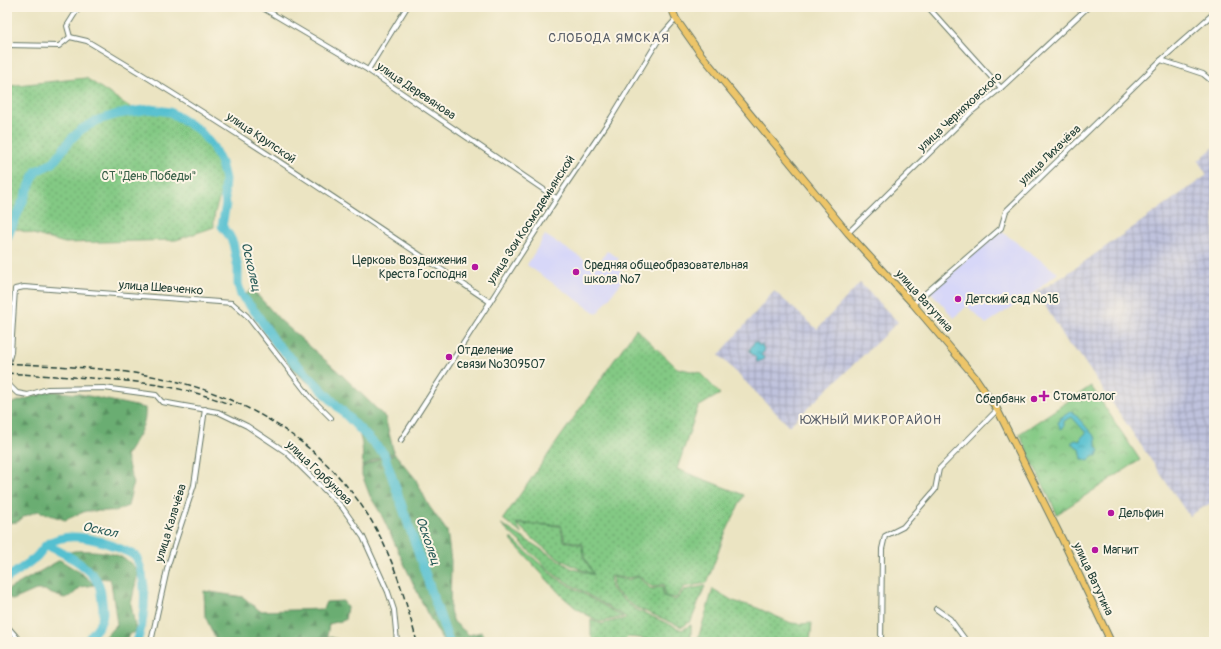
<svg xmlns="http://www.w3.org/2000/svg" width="1221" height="649" font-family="Pangolin,sans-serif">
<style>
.built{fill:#d7d7f8}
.industrial{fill:url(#industrial-grid)}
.grass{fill:url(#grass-dots);stroke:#51835c}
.forest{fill:url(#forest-firs);stroke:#447553}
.park{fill:url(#park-crowns);stroke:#51835c}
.water{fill:url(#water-ripples);stroke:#3a7e82}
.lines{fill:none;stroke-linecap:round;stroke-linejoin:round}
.river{stroke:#55c0d0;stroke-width:9}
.street-casing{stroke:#676;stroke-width:6}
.primary-casing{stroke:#676;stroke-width:8}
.street{stroke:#fff;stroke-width:4}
.primary{stroke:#edc569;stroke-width:6}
.rail{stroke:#1f3d34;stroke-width:1.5;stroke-dasharray:6 3;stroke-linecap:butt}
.poi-dot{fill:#b5179e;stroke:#fcf5e5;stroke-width:1.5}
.labels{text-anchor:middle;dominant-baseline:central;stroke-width:4;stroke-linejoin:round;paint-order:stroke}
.street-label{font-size:12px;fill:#1f3d34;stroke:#fcf5e5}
.park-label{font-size:12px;fill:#386048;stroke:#fcf5e5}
.poi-label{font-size:12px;fill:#1f3d34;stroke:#fcf5e5;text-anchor:start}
.neighbourhood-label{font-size:13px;letter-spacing:1px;fill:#5a606a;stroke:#fcf5e5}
.water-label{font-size:13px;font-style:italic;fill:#2c5e5b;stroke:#fcf5e5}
</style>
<defs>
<pattern id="industrial-grid" width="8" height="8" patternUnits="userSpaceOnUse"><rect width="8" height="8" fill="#bfc2dd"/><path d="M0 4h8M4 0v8" fill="none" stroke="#9b9fb4"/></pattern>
<pattern id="grass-dots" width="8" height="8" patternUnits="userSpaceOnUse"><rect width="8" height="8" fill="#83c984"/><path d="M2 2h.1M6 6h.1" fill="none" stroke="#6ba46d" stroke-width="1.8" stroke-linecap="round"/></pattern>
<pattern id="forest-firs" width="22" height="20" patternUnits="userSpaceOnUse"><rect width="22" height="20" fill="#6aad72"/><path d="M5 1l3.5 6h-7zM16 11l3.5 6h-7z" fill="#578e5e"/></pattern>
<pattern id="park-crowns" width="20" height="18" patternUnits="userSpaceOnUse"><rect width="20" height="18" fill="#83c984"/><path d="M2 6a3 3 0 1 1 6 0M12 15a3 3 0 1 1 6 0" fill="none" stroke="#6ba46d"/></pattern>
<pattern id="water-ripples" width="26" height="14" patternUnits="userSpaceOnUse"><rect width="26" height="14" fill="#55c0d0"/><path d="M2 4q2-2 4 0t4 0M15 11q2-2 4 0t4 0" fill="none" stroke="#469daa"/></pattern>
</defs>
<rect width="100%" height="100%" fill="#fcf5e5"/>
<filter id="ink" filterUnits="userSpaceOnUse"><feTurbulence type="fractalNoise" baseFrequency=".025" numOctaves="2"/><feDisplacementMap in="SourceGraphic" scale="8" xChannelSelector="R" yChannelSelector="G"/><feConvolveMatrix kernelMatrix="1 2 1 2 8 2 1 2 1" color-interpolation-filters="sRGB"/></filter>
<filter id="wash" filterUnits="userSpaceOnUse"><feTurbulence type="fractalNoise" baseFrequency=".012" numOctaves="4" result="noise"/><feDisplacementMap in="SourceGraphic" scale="16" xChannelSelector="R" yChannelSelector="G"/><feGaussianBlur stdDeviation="0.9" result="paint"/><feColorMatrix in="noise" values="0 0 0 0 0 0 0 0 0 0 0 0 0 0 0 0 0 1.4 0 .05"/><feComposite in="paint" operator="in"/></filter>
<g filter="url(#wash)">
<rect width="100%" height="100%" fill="#ebe4c2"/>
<g class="built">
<polygon points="1001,231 1058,273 1035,292 986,324 967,306 954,318 929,290"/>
<polygon points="545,235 596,267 607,251 619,258 614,267 627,275 597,314 527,265"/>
</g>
<g class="industrial">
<polygon points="1214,147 1214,501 1189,516 1079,354 1069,345 1037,292 1064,276 1207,175 1198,161"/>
<polygon points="860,283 898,322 789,426 719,355 774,291 817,329"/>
</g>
<g class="grass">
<path d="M86 78 133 109C111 113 87 121 71 137 55 152 59 161 35 170L7 235V86Z"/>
<path d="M150 110C156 111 163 112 168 113 192 119 223 154 223 179 223 196 212 210 214 227L176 240 65 243 12 228 36 172C41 168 48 168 53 164 62 158 65 148 71 140 91 118 123 114 150 110Z"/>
<polygon points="636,329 677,368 700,373 720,394 698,407 677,469 744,495 724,536 707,583 684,587 676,598 664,596 664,584 652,587 638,576 627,578 610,576 611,589 635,609 682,630 691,625 691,642 652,642 640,638 628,637 623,642 596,642 591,636 591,619 601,624 627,618 555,575 501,524 571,568 594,575 584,556 583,544 565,540 561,525 516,523 522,534 503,519"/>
<path d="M517 524 560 526 564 541 582 545 583 556 593 574C560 563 541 547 517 524Z"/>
<polygon points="510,539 512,539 555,577 623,617 600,622 577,609 562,596"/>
<polygon points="612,577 627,580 638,577 651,589 663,586 663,596 676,600 684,590 705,586 691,621 682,627 635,607 613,589"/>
<polygon points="713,589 733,601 755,607 791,623 801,624 812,623 810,642 697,642"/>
</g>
<g class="forest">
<path d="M252 289 280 320 342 375 385 417 394 453 375 459 362 467C363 457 363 446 360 436 354 413 308 386 292 368 285 361 281 350 275 342 264 328 252 314 242 298Z"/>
<path d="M49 391 79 394 145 408C147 427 134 441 126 456L133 484 128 506 115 511H86L65 520 38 511 25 516 17 522 7 523V405Z"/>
<polygon points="395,454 415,478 429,506 447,531 451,561 450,611 454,622 469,635 481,632 491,642 444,642 427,613 381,514 370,496 362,475 362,468 376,460"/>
<path d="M74 551C96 550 128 551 138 573L131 604 136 632 129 634 126 642H104L106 636 117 624 111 582 110 579 99 578 85 567 64 554Z"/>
<polygon points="60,560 81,573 95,585 81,587 71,596 64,598 49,593 45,590 36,590 13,600 8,597 7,590 9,589"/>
<polygon points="204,591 243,597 260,611 323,609 326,602 343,601 347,607 345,620 329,624 327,636 346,642 217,642 205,616"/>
</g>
<polygon class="park" points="1091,386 1140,460 1057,514 1019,434"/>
<g class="water">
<polygon points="754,342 758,343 758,345 763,345 762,346 765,350 761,355 765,358 763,360 757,362 756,358 750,352 751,351 749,351"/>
<polygon points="1072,411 1096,438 1096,447 1099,450 1097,456 1092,456 1089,461 1082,459 1080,449 1071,443 1075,440 1080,441 1081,438 1086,433 1072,417 1064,421 1064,427 1061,429 1058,423 1060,418"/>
</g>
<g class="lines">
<g class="river">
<polyline points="7,238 36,171 53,163 71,139 82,129 98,120 118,114 150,109 170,112 199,130 213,147 221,163 225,179 224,192 226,204 222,226 229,235 233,243 238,268 238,284 241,295 256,313 276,343 384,454 449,642"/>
<path d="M46 545C62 552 90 566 98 583 101 588 101 595 102 601 103 607 104 613 102 619 99 629 91 633 87 642"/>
<path d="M7 578C17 572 26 565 35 558 40 554 42 548 48 544 72 527 112 544 136 556 148 583 146 614 137 642"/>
</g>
</g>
</g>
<g filter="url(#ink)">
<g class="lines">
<g class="street-casing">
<g id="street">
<polyline points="261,7 368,70 556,198"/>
<polyline points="928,7 1001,88"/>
<polyline points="70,37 67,26 79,7"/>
<path d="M7 45 59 46 70 37 87 41C225 123 357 213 490 302"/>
<polyline points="1161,60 1214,13"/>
<polyline points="368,70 407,7"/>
<polyline points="848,233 970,113 1001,88 1088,7"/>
<polyline points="913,304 1001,228 1006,211 1161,60 1203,74 1214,83"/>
<polyline points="7,367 11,352 15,289 24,287 232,303 247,316 310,397 331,418"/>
<polyline points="7,378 10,386 17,393 28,395 47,389 104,388 156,395 162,402 218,412 247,426 286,452 342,507 363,537 388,592 394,610 397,642"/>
<polyline points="401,440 561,192 611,118 661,36 676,19"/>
<polyline points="936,609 950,619 967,642"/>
<polyline points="7,626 21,642"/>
<polyline points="151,642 168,565 194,485 205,409"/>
<polyline points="881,642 882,549 885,536 903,527 935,490 939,469 998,409"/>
<polyline points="1102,642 1108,637"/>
</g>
</g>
<g class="primary-casing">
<polyline id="primary" points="671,7 676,19 700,53 848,233 913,304 975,377 998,411 1062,539 1111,642"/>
</g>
<use href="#street" class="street"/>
<use href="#primary" class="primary"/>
<g class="rail">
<path d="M7 363C60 367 114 367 166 379 262 400 351 463 389 556 401 583 409 613 417 642"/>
<path d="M7 373C81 379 162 376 231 405"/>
</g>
</g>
</g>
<g class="poi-dot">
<circle cx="475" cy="267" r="4"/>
<circle cx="576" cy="272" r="4"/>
<circle cx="958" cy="299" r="4"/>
<circle cx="449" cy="357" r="4"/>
<path d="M1042 390h4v4h4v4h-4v4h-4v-4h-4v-4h4z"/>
<circle cx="1034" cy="399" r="4"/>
<circle cx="1111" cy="513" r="4"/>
<circle cx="1095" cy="550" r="4"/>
</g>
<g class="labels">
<g class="street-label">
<text transform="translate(416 91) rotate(34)">улица Деревянова</text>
<text transform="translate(960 112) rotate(-43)">улица Черняховского</text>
<text transform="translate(261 138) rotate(34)">улица Крупской</text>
<text transform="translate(1050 155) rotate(-44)">улица Лихачёва</text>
<text transform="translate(531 220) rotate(-57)">улица Зои Космодемьянской</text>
<text transform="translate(161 288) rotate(4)">улица Шевченко</text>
<text transform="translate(924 301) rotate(48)">улица Ватутина</text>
<text transform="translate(319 473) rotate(44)">улица Горбунова</text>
<text transform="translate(171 523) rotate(-73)">улица Калачёва</text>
<text transform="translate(1093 579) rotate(65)">улица Ватутина</text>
</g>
<g class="park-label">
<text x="149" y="176">СТ "День Победы"</text>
</g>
<g class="poi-label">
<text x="467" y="260" text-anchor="end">Церковь Воздвижения<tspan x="467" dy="14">Креста Господня</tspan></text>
<text x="584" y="265">Средняя общеобразовательная<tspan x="584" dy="14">школа №7</tspan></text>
<text x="966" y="299">Детский сад №16</text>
<text x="457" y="350">Отделение<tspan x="457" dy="14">связи №309507</tspan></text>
<text x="1053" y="396">Стоматолог</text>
<text x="1026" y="399" text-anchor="end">Сбербанк</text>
<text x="1119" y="513">Дельфин</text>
<text x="1103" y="550">Магнит</text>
</g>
<g class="neighbourhood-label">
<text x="609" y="38">СЛОБОДА ЯМСКАЯ</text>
<text x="871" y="420">ЮЖНЫЙ МИКРОРАЙОН</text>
</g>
<g class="water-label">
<text transform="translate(251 267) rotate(77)">Осколец</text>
<text transform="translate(100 530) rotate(12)">Оскол</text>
<text transform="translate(428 541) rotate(71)">Осколец</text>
</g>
</g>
<rect width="1221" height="649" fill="none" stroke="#fcf5e5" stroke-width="24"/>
</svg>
